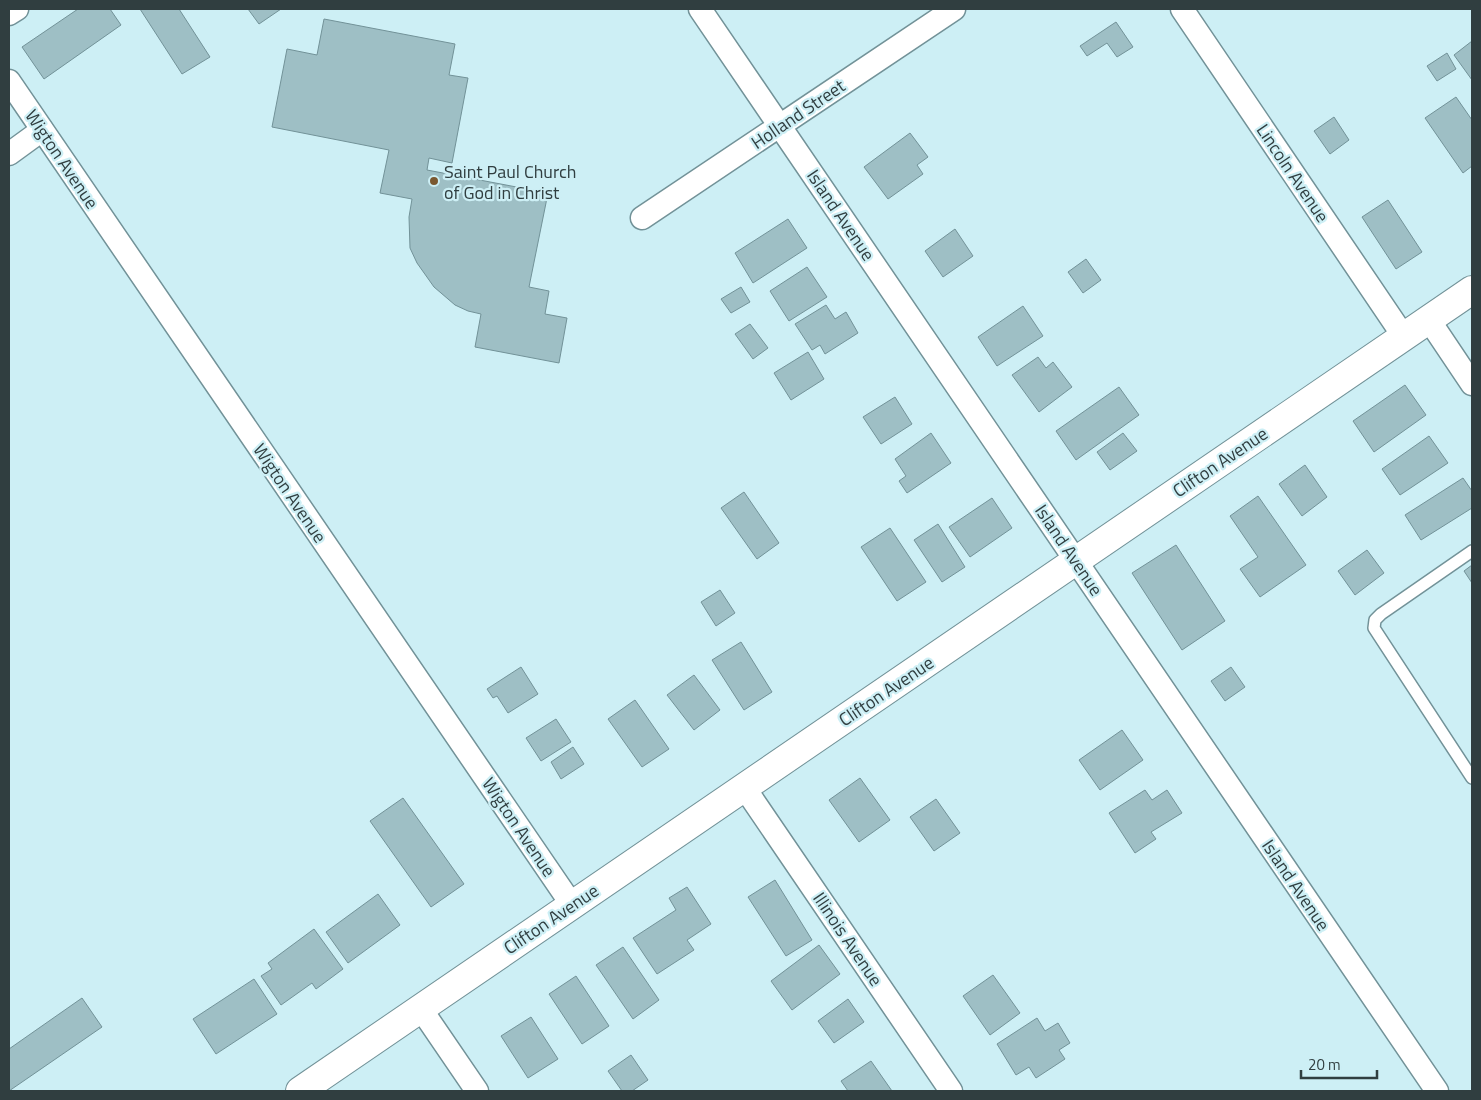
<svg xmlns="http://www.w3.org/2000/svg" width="1481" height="1100" font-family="'Titillium Web',sans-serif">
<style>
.building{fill:#9ebfc5;stroke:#729298}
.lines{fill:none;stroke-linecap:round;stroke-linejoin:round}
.lane-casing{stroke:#729298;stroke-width:14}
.street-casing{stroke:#729298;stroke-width:25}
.secondary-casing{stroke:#729298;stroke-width:30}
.lane{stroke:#fff;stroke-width:11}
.street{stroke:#fff;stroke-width:22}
.secondary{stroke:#fff;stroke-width:28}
.poi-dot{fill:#7a5830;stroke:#cdeff5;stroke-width:2}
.labels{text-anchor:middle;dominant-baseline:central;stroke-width:4.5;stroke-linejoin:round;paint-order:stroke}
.street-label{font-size:18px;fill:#303e40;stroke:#cdeff5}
.poi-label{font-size:18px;fill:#303e40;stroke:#cdeff5;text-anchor:start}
</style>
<rect width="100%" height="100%" fill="#cdeff5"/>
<g class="building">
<polygon points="78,9 110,9 121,25 44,79 22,47"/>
<polygon points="140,9 179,9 210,57 182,74"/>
<polygon points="248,9 281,9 259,24"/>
<polygon points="324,19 455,44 449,75 468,78 452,163 429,158 427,170 548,193 529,287 549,291 545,314 567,318 559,363 475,347 481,314 468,311 455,305 434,287 417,263 410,248 409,217 412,199 380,193 389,150 272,127 287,49 317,55"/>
<polygon points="1116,22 1133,47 1117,57 1107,43 1087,56 1080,46"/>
<polygon points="1472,41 1472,80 1454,55"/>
<polygon points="1447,53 1456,69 1437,81 1427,66"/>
<polygon points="1456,97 1472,120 1472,166 1463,173 1425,118"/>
<polygon points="1334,117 1349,140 1330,154 1314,131"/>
<polygon points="910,133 928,157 917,165 923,174 888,199 864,167"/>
<polygon points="1388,200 1422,252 1396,269 1362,217"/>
<polygon points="788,219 807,248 753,283 735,253"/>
<polygon points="955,229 973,256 943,277 925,251"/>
<polygon points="1086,259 1101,280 1083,293 1068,272"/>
<polygon points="807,267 827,297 789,321 770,291"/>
<polygon points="741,287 750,302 731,313 721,299"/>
<polygon points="826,305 835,319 846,312 858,333 825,354 820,345 812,350 795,324"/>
<polygon points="1023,306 1043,336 997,366 978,337"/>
<polygon points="750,324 768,348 753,359 735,334"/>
<polygon points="808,352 824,379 791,400 774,373"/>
<polygon points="1038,357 1046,368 1053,362 1072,387 1039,412 1012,375"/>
<polygon points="1405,385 1426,415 1374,452 1353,421"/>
<polygon points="1119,387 1139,415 1076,460 1056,431"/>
<polygon points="895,397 912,424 881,444 863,417"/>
<polygon points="931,433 951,463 907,493 899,481 906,476 895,459"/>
<polygon points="1123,433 1137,451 1110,470 1097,452"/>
<polygon points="1429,436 1448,463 1400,495 1382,469"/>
<polygon points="1305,465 1327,497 1302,516 1279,484"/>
<polygon points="1463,478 1472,491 1472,508 1421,540 1405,515"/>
<polygon points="744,492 779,543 757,559 721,508"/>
<polygon points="1258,496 1306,565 1260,597 1240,569 1258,557 1230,516"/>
<polygon points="992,498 1012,528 970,557 949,527"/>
<polygon points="938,524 965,567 942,582 914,540"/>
<polygon points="890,528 926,582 897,601 861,547"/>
<polygon points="1176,545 1225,621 1182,650 1132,573"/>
<polygon points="1367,550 1384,573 1355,595 1338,571"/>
<polygon points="1472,565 1472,583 1464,571"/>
<polygon points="720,590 735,613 716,626 701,602"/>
<polygon points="741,642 772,692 744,710 712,660"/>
<polygon points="521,667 538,694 508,713 497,696 493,698 487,689"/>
<polygon points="1231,667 1245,687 1225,701 1211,681"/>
<polygon points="694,675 720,710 694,730 667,695"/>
<polygon points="635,700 669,749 642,767 608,719"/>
<polygon points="556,719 571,742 541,761 526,738"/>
<polygon points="1122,730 1143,760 1100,790 1079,760"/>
<polygon points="573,747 584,764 561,779 551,762"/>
<polygon points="860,778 890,820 859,842 829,800"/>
<polygon points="1145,790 1152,800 1167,790 1182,813 1151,832 1156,839 1135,853 1109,813"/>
<polygon points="403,798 464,884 431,907 370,821"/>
<polygon points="936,799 960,833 934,851 910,817"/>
<polygon points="775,880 812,940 786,956 748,897"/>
<polygon points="687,887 711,924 687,940 694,950 657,974 633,938 676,910 669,898"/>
<polygon points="378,894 400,925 348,963 326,932"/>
<polygon points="314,929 343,969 316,989 312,983 281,1005 261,976 272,969 268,963"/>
<polygon points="819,945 840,974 792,1010 771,981"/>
<polygon points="623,947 659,1000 633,1019 596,965"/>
<polygon points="993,975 1020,1013 990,1035 963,996"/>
<polygon points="576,976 609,1026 582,1044 549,994"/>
<polygon points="254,979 277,1014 216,1054 193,1019"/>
<polygon points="82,998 102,1027 9,1091 9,1049"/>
<polygon points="848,999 864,1022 834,1043 818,1021"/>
<polygon points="531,1017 558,1059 528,1078 501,1036"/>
<polygon points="1037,1018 1045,1031 1058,1023 1070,1043 1059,1050 1065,1059 1036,1078 1029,1067 1016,1075 997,1044"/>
<polygon points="631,1055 648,1080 632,1091 622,1091 608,1071"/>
<polygon points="871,1061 892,1091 848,1091 841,1081"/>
</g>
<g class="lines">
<g class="lane-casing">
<polyline id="lane" points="1472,551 1381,614 1375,620 1374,628 1472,778"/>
</g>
<g class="street-casing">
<g id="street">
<polyline points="700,9 1437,1091"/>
<polyline points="1182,9 1404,337"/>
<polyline points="9,14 17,9"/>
<polyline points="9,81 572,905"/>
<polyline points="9,154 42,130"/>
<polyline points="642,218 954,9"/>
<polyline points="1429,320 1472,384"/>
<polyline points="744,787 951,1091"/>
<polyline points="421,1009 477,1091"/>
</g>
</g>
<g class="secondary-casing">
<polyline id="secondary" points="300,1091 1472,290"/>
</g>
<use href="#lane" class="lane"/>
<use href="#street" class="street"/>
<use href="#secondary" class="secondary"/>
</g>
<circle class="poi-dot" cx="434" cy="181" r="5"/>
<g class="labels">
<g class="street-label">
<text transform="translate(798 114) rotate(-34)">Holland Street</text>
<text transform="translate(62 159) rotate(56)">Wigton Avenue</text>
<text transform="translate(1293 173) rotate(56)">Lincoln Avenue</text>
<text transform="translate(841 215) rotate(56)">Island Avenue</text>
<text transform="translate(1220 462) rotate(-34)">Clifton Avenue</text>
<text transform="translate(290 493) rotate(56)">Wigton Avenue</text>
<text transform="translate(1069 550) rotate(56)">Island Avenue</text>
<text transform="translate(886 691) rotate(-34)">Clifton Avenue</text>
<text transform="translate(519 827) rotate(56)">Wigton Avenue</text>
<text transform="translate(1296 885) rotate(56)">Island Avenue</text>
<text transform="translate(551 919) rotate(-34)">Clifton Avenue</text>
<text transform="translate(848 939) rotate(56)">Illinois Avenue</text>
</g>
<g class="poi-label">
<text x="444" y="171">Saint Paul Church<tspan x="444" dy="21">of God in Christ</tspan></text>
</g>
</g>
<rect width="1481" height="1100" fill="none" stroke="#303e40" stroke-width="20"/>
<path d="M1301 1070v8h76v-8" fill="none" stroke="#303e40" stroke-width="2.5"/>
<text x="1308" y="1070" font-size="15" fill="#303e40" stroke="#cdeff5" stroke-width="4" paint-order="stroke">20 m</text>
</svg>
